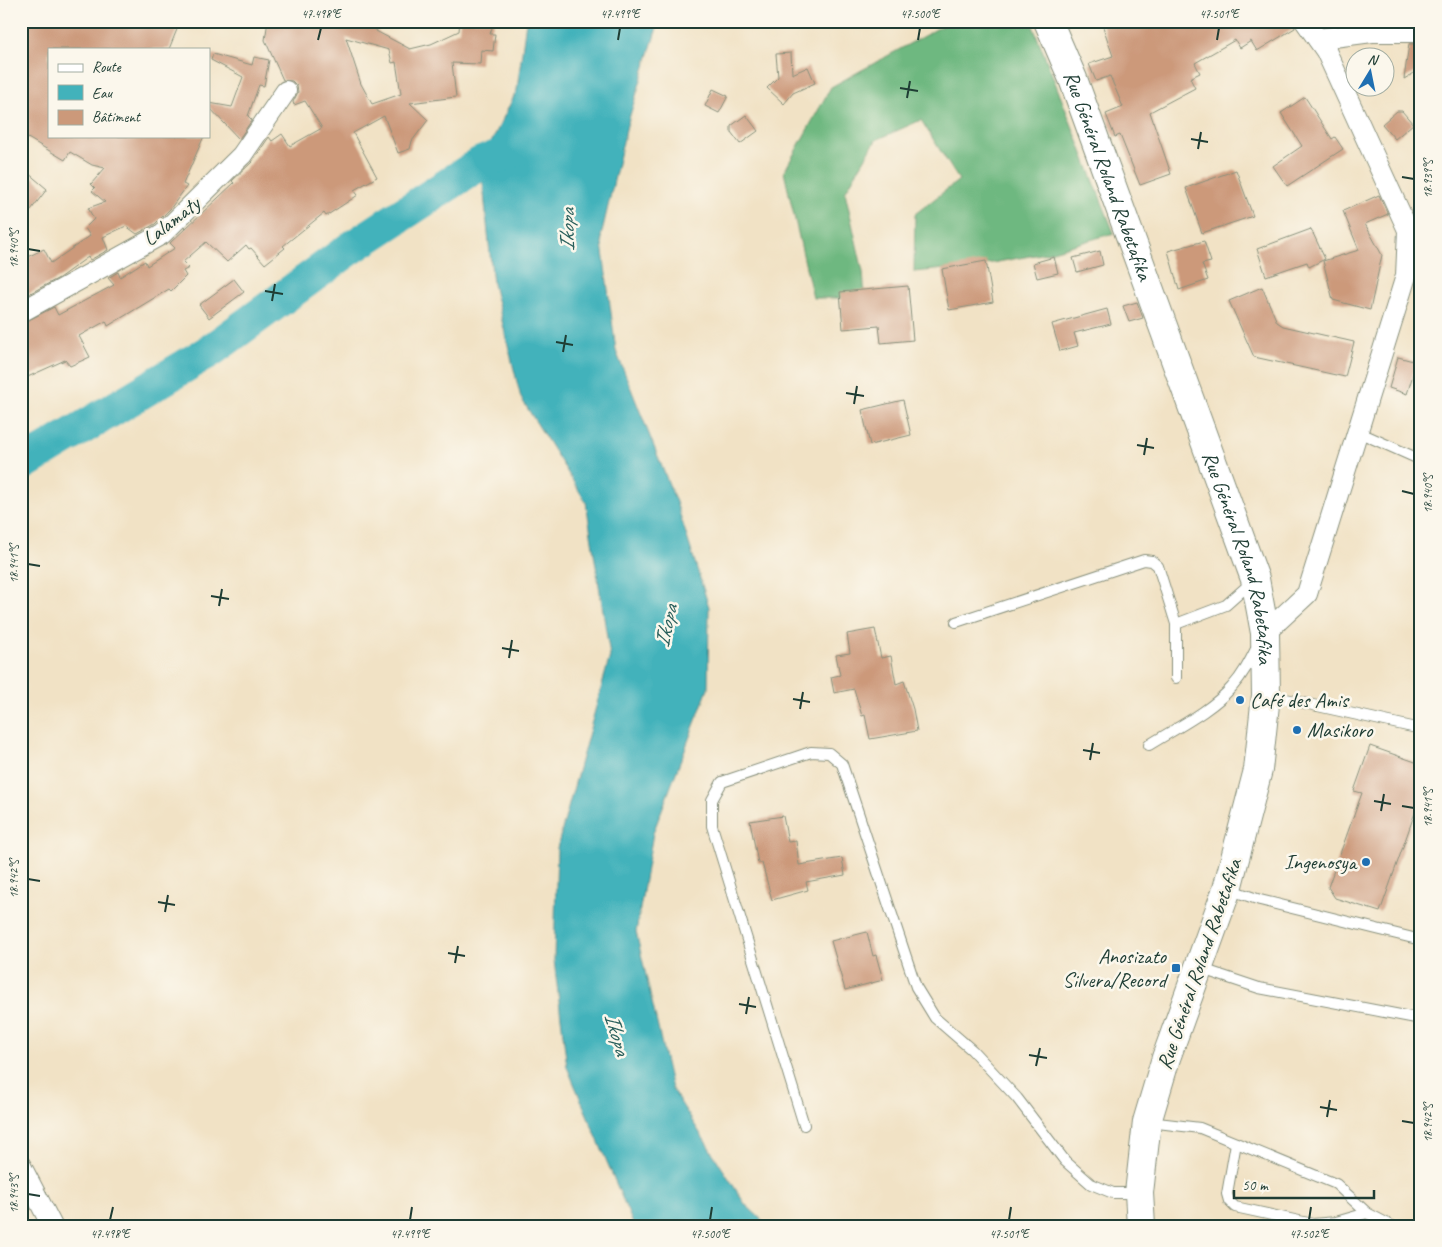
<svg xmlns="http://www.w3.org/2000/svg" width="1442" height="1247" font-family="Caveat,sans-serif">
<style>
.forest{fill:#6eb880;stroke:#467a5a}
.water{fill:#42b2bb;stroke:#307878}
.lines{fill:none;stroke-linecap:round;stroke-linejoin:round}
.river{stroke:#42b2bb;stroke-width:34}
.building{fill:#cc997a;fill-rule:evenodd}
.lane-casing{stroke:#88907c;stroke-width:12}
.street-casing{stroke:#88907c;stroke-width:22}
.primary-casing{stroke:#88907c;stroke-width:30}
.lane{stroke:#fff;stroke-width:10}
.street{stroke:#fff;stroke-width:20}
.primary{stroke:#fff;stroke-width:28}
.ticks{fill:none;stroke:#1f3d34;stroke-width:2}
.poi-dot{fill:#1f6fb2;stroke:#fbf7ec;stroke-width:2}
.labels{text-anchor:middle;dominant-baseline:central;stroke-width:5;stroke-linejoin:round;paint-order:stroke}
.street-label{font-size:21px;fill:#1f3d34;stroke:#fbf7ec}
.poi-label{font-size:21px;fill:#1f3d34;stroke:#fbf7ec;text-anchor:start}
.water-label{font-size:22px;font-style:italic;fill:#2a605c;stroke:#fbf7ec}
.neatline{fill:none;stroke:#1f3d34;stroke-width:2}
.ticks-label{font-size:12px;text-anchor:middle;fill:#1f3d34}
</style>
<rect width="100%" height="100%" fill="#fbf7ec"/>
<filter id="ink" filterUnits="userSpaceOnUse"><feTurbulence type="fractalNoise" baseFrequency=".02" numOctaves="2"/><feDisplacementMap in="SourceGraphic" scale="10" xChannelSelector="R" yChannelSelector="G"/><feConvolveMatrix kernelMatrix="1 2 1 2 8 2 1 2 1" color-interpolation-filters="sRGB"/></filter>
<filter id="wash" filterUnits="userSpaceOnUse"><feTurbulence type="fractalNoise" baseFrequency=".0096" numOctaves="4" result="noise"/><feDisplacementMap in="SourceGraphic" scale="20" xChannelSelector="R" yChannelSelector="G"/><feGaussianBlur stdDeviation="1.12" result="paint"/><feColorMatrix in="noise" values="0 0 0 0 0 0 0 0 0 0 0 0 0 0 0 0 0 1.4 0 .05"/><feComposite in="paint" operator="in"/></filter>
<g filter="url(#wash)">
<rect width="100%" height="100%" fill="#f1e2c5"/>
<polygon class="forest" points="951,21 1031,21 1114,233 1046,253 976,266 914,272 915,214 959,180 921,120 876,140 845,192 863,272 865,298 813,298 784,172 831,87"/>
<polygon class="water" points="526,21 659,21 627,125 601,236 616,351 676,502 709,607 708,689 653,833 636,932 672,1089 745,1204 768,1226 634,1226 567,1067 554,960 557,848 610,656 586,502 521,398 493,284 481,163 517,90"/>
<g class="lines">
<polyline class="river" points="21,465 210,351 351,248 481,163 525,146"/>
</g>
<g id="blocks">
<g class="building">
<polygon points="31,21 138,21 154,26 156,21 165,21 178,27 169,49 49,49 49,136 204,136 183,184 187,186 170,209 155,224 137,234 126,226 103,237 108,250 90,260 88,257 59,278 21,298 21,260 44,249 51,263 90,236 85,228 94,219 88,208 105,202 92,191 95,188 91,184 105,168 92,165 70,152 65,160 21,134 21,40"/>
<path d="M268 21H378L376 31 410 49 431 44 459 31 460 21H494L490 34H495L493 51 481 50 480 64 452 63 456 97 410 103 428 120 412 141 410 149 398 153 384 116 353 133 377 177 354 190 358 195 326 216 324 213 283 246 285 248 265 264 251 248 249 249 246 245 227 262 206 242 183 262 189 268 183 271 186 276 171 291 169 289 108 326 106 321 79 336 90 357 70 366 65 360 21 380V324L54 307 58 315 114 285 108 278 118 272 120 277 145 261 147 266 175 248 170 243 234 183 232 181 252 162 269 137 272 141 282 134 290 146 322 128 305 101 294 105 293 102 298 92 297 86 292 81 283 80 265 40ZM346 38 389 50 392 63 396 62 401 94 372 104 361 84Z"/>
<polygon points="1101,21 1293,21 1295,28 1257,51 1251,41 1240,48 1235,40 1195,63 1200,73 1190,78 1195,88 1150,112 1171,174 1140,185 1120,135 1115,137 1106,114 1123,107 1110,76 1096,81 1089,64 1113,56"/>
<polygon points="1320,21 1352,21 1323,26"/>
<polygon points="1409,44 1421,44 1421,69 1404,79"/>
<polygon points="791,53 792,74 808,67 815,83 793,93 784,104 767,88 778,77 776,54"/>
<polygon points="213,54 252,65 254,57 269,60 264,86 259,85 248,116 252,120 239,139 209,107 209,103 232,107 243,77 211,60"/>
<polygon points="713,89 728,96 719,113 705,106"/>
<polygon points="1305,97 1332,139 1335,137 1343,149 1287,186 1273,166 1302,146 1281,113"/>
<polygon points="1397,111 1402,111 1413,124 1395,139 1382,124"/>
<polygon points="746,115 758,131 740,144 731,132 731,126"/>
<polygon points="21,167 47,189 21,223"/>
<polygon points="1236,170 1253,216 1202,233 1186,188"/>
<polygon points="1379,195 1388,214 1365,224 1382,255 1370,310 1333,300 1323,261 1359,250 1343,211"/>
<polygon points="1311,229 1325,259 1309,267 1307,262 1266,276 1257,249"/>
<polygon points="1204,241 1211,262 1202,264 1208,280 1179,290 1168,251"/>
<polygon points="1100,251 1103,265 1077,272 1073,258"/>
<polygon points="1054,257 1058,273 1037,278 1033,263"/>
<polygon points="986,261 993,302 949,310 942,269"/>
<polygon points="234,279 244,292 209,318 199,305"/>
<polygon points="908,286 913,340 881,343 879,326 843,329 840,292"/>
<polygon points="1262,287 1277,322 1283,326 1354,342 1345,377 1254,357 1229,301"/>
<polygon points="1137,302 1143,318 1129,322 1123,306"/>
<polygon points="1107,309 1111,324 1074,333 1078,346 1060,351 1052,324"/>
<polygon points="1398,357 1417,362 1407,394 1389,388"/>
<polygon points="903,400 911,435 870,445 862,410"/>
<polygon points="875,629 881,658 891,656 896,684 904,681 913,709 917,731 870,739 865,715 862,716 854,689 834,693 831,677 840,675 836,655 850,653 847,634"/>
<polygon points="1370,746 1421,764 1421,805 1418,804 1380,912 1335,898 1328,887 1362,793 1354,791"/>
<polygon points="783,816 788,842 796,841 799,865 842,858 845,875 806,882 808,890 772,900 762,863 758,863 750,821"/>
<polygon points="867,932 873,956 876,955 883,980 845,990 831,941"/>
</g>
</g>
</g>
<g filter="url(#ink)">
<use href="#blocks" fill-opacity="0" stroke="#88907c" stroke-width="1"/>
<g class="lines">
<g class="lane-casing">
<g id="lane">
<polyline points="1358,432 1421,460"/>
<polyline points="956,622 1144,560 1152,561 1158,566 1176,624 1176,678"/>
<polyline points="1176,624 1226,605 1253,581"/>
<polyline points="1268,695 1421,729"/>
<path d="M1149 745C1176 728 1211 711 1232 687 1243 675 1250 661 1257 647"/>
<polyline points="1228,889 1260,900 1421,940"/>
<polyline points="1199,968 1259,988 1421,1019"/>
<polyline points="1149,1122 1200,1128 1336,1184 1367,1213 1392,1226"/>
<polyline points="804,1125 712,826 712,800 722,782 811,752 829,753 842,764 916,987 935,1018 972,1050 1017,1098 1065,1161 1091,1184 1113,1193 1139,1193"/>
<polyline points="1236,1143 1227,1194 1229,1201 1235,1207 1313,1224 1336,1222 1367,1213"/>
</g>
</g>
<g class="street-casing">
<g id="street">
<polyline points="1318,39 1372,32 1421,32"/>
<polyline points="21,312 162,234 242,155 286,91"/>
<polyline points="1265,633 1307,594 1406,276 1408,230 1326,51 1305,21"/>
<polyline points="21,1166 52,1226"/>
</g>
</g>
<g class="primary-casing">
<g id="primary">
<path id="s1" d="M1048 21 1073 79 1255 579 1265 633 1266 695 1258 770 1227 889 1166 1058 1147 1122 1139 1193 1141 1226"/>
</g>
</g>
<use href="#lane" class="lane"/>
<use href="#street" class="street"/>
<use href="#primary" class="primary"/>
</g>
</g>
<path class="ticks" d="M318 40 321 28M618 40 620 28M918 40 920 28M1217 40 1219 28M900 88 918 91M907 98 910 81M1191 139 1208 142M1198 149 1201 132M1402 177 1414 179M28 249 40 251M265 291 283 294M272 301 275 284M556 342 573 345M563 352 566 335M846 393 864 396M854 404 857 386M1137 445 1154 448M1144 455 1147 438M1402 491 1414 494M28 564 40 566M211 596 229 599M219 606 222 589M502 648 519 651M509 658 512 640M793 699 810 702M800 709 803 692M1083 750 1100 753M1090 760 1093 743M1374 801 1391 804M1402 806 1414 808M1381 811 1384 794M28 879 40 881M158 902 175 905M165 912 168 895M448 953 465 956M455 963 458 946M739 1004 756 1007M746 1014 749 997M1029 1055 1047 1058M1036 1066 1040 1048M1320 1107 1337 1110M1327 1117 1330 1100M1402 1121 1414 1123M28 1194 40 1196M110 1220 113 1207M410 1220 412 1207M710 1220 712 1207M1009 1220 1011 1207M1309 1220 1311 1207"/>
<g class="poi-dot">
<circle cx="1240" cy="700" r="5"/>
<circle cx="1297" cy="730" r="5"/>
<circle cx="1366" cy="862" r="5"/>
<rect x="1171" y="963" width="10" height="10" rx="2.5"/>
</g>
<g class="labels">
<g class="street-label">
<text stroke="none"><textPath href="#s1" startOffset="166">Rue Général Roland Rabetafika</textPath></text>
<text transform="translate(171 221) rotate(-38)">Lalamaty</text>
<text stroke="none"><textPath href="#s1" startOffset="571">Rue Général Roland Rabetafika</textPath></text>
<text transform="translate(1199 964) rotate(-71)">Rue Général Roland Rabetafika</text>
</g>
<g class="poi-label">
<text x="1250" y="700">Café des Amis</text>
<text x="1307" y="730">Masikoro</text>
<text x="1356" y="862" text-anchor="end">Ingenosya</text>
<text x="1166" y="956" text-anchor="end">Anosizato<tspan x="1166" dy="24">Silvera/Record</tspan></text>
</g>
<g class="water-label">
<text transform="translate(567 230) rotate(-89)">Ikopa</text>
<text transform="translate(666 626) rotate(-77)">Ikopa</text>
<text transform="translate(617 1034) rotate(74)">Ikopa</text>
</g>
</g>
<rect width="1442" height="1247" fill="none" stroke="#fbf7ec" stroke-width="55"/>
<rect x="48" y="48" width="162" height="90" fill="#fbf7ec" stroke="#a3ada2"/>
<rect x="58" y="64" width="25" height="8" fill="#ffffff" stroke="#a3ada2"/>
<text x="92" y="72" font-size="15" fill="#1f3d34">Route</text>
<rect x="58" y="85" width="25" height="15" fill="#42b2bb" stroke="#a3ada2"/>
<text x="92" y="98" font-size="15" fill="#1f3d34">Eau</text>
<rect x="58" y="110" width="25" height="15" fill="#cc997a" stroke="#a3ada2"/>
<text x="92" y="122" font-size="15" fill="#1f3d34">Bâtiment</text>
<g transform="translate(1370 72) rotate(10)"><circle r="24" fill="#fbf7ec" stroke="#a3ada2"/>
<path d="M0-4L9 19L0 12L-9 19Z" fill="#1f6fb2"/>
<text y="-8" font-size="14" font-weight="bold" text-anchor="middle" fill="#1f3d34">N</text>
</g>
<path d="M1234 1190v8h140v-8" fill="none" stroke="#1f3d34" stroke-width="2.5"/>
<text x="1242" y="1190" font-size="15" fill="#1f3d34" stroke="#fbf7ec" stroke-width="4" paint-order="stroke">50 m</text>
<rect x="28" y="28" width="1386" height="1192" class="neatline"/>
<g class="ticks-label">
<text x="321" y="18">47.498°E</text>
<text x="620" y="18">47.499°E</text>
<text x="920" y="18">47.500°E</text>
<text x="1219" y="18">47.501°E</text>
<text transform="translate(1428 179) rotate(-90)" y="4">18.939°S</text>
<text transform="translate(14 249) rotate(-90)" y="4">18.940°S</text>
<text transform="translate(1428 494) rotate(-90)" y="4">18.940°S</text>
<text transform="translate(14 564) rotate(-90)" y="4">18.941°S</text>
<text transform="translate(1428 808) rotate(-90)" y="4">18.941°S</text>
<text transform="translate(14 879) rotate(-90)" y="4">18.942°S</text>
<text transform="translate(1428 1123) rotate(-90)" y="4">18.942°S</text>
<text transform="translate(14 1194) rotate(-90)" y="4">18.943°S</text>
<text x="110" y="1238">47.498°E</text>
<text x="410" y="1238">47.499°E</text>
<text x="710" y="1238">47.500°E</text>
<text x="1009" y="1238">47.501°E</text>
<text x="1309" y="1238">47.502°E</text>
</g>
</svg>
